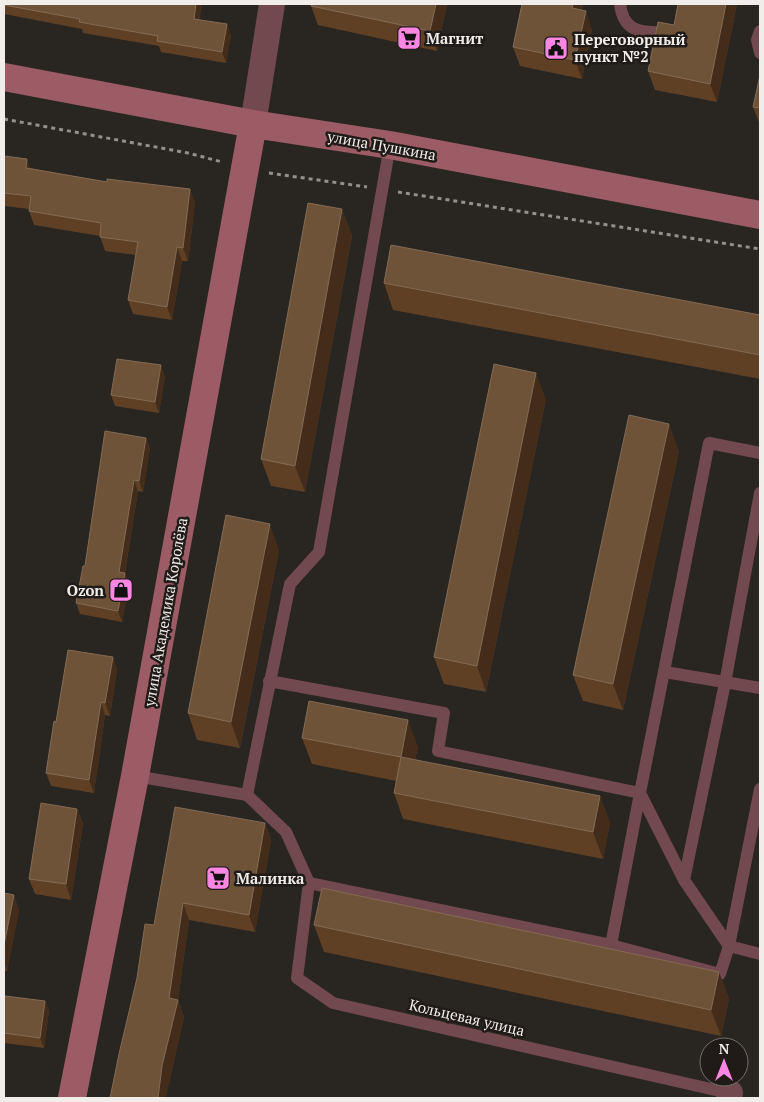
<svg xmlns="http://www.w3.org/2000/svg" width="764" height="1102" font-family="'PT Serif',serif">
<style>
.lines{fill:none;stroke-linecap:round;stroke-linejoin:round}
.path{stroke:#94908d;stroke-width:3;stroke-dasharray:4 4;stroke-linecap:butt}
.lane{stroke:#72494e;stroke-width:12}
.street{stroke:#72494e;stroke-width:26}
.secondary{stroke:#9c5c65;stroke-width:28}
.wall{fill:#5f4024}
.shaded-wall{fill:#432d1a}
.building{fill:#6f5339;stroke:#836b55}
.labels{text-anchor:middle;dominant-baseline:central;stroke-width:5;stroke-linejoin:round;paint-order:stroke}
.poi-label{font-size:15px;font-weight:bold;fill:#f0edea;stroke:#201b18;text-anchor:start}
.street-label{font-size:15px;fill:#f0edea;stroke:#201b18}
</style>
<rect width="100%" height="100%" fill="#292521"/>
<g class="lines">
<g class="path">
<polyline points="4,119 188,153 222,162"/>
<polyline points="269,173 367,187"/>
<polyline points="398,192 760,249"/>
</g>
<g class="lane">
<path d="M620 4C623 30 639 33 661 32"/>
<polyline points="760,31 757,40 760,53"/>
<polyline points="760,493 725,683 684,880 729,946 760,954"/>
<polyline points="665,672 760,688"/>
<polyline points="269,681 444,713 438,751 640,793 611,945"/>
<polyline points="135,776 247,795 290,584 319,552 390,145"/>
<polyline points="247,795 286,832 309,883 611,945 720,974 729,946 760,789"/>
<polyline points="684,880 640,793 709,443 760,453"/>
<polyline points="309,883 297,978 333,1003 733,1094"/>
</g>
<g class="street">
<polyline points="253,124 272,4"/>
<polyline points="729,1098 730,1093"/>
</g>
<g class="secondary">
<polyline points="4,77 253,124 390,145 760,215"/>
<polyline points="72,1098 135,776 253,124"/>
</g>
</g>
<g class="wall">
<polygon points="4,4 202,4 199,20 231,35 226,63 161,52 159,46 83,33 82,29 4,14"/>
<polygon points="447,4 437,51 318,25 311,6"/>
<polygon points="522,4 583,4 582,10 592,30 582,79 520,66 513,47"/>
<polygon points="737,4 717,102 655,90 648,71 674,25"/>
<polygon points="760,75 760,125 753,107"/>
<polygon points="4,156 30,168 107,182 190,189 195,203 188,261 182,261 172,320 133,314 128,300 136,255 105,251 100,236 34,225 29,211 29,209 4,206"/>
<polygon points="342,209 352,236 305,492 271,486 261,459"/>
<polygon points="384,283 760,315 760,379 393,310"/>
<polygon points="165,376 159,413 115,406 111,395"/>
<polygon points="546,399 486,692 444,684 434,657"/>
<polygon points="146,438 150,448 143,492 138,491 125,573 129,584 122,622 80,614 76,603 85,566"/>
<polygon points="679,451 623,710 583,701 573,675"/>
<polygon points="279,550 240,748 197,740 188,713"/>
<polygon points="113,657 117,670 110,716 105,715 94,793 51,786 46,773 56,722"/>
<polygon points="302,738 418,747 415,760 600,796 610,823 603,859 403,819 394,793 396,781 312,764"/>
<polygon points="77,809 83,824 71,900 35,894 29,879"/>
<polygon points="265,823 271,840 255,932 189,920 178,1000 184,1017 169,1083 154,925"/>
<polygon points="4,893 19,910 7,971 4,971"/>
<polygon points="314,925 719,972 729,999 721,1036 324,952"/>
<polygon points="45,1001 49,1011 44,1048 4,1043 4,1002"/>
</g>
<g class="shaded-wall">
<polygon points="196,4 202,4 197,29 194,19"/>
<polygon points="436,4 447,4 437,51 430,31"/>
<polygon points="573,4 583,4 579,27 572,8"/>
<polygon points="726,4 737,4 717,102 710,84"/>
<polygon points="586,11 592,30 582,79 575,60"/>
<polygon points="227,24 231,35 226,63 222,52"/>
<polygon points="27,159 32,173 26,168"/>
<polygon points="190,189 195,203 188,261 183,248"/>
<polygon points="342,209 352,236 305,492 295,466"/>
<polygon points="177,247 182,261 172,320 167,307"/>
<polygon points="161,365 165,376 159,413 155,402"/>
<polygon points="536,373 546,399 486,692 477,666"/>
<polygon points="669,424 679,451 623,710 613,684"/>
<polygon points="146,438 150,448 143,492 139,481"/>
<polygon points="134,480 138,491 123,583 119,572"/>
<polygon points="270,524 279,550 240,748 231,722"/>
<polygon points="125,573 129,584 122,622 118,611"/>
<polygon points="113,657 117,670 110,716 105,703"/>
<polygon points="101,702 105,715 94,793 89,780"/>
<polygon points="408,720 418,747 410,783 401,757"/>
<polygon points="600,796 610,823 603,859 593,832"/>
<polygon points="77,809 83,824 71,900 66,884"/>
<polygon points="265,823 271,840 255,932 249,915"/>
<polygon points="14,895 19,910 7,971 4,962 4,945"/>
<polygon points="183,903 189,920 178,1000 184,1017 169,1083 166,1098 158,1098 162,1066 169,998"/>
<polygon points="719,972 729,999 721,1036 711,1010"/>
<polygon points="45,1001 49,1011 44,1048 40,1038"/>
</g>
<g class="building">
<polygon points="4,4 196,4 194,19 227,24 222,52 157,41 158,36 79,22 80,19 4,5"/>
<polygon points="312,4 436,4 430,31 311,6"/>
<polygon points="522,4 573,4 572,8 586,11 575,60 513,47"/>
<polygon points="678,4 726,4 710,84 648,71 658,22 674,25"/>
<polygon points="760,75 760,108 753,107"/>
<polygon points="4,156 27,159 26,168 107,182 107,179 190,189 183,248 177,247 167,307 128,300 138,242 100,237 101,223 29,211 31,196 4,193"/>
<polygon points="308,203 342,209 295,466 261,459"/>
<polygon points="391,245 760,315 760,355 384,283"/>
<polygon points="117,359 161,365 155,402 111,395"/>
<polygon points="494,364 536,373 477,666 434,657"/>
<polygon points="629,415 669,424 613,684 573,675"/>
<polygon points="105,431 146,438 139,481 134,480 119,572 125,573 118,611 76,603 83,566 85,566"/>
<polygon points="226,515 270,524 231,722 188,713"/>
<polygon points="68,650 113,657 105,703 101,702 89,780 46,773 54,721 56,722"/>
<polygon points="309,701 408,720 401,757 302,738"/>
<polygon points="401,757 600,796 593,832 394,793"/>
<polygon points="41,803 77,809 66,884 29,879"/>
<polygon points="175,807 265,823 249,915 183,903 169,998 178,1000 162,1066 158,1098 110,1098 119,1054 137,978 145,924 154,925"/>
<polygon points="322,888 719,972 711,1010 314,925"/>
<polygon points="4,893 14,895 4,945"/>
<polygon points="5,996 45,1001 40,1038 4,1033 4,1002"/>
</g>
<defs>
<g id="supermarket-square" transform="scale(1.25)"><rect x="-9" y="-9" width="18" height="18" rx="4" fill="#fd86e2" stroke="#201b18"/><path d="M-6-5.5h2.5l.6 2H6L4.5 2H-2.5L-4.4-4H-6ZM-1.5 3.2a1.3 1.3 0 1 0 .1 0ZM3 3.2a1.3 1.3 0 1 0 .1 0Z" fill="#111"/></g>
<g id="civic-square" transform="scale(1.25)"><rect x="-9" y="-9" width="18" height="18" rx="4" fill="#fd86e2" stroke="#201b18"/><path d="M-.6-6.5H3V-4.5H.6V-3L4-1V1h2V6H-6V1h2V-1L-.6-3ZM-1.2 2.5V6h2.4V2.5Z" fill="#111"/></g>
<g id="shop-square" transform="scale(1.25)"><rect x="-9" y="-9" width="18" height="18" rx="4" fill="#fd86e2" stroke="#201b18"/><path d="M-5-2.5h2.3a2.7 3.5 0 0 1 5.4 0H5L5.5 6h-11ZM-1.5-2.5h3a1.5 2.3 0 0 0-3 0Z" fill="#111"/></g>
</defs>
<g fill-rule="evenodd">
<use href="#supermarket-square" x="409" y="38"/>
<use href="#civic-square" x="556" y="48"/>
<use href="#shop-square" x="121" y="590"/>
<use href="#supermarket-square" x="218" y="878"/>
</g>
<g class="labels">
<g class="poi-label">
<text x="426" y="38">Магнит</text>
<text x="574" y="39">Переговорный<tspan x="574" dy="17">пункт №2</tspan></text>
<text x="104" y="590" text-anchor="end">Ozon</text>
<text x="236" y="878">Малинка</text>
</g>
<g class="street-label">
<text transform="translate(382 145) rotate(10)">улица Пушкина</text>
<text transform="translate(165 612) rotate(-80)">улица Академика Королёва</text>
<text transform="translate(467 1017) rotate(13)">Кольцевая улица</text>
</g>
</g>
<rect width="764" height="1102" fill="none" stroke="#f0edea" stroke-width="10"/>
<g transform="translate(724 1062)"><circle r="24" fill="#201b18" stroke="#736f6c"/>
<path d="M0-4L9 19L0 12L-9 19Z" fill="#fd86e2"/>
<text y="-8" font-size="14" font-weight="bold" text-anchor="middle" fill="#f0edea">N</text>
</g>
</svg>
